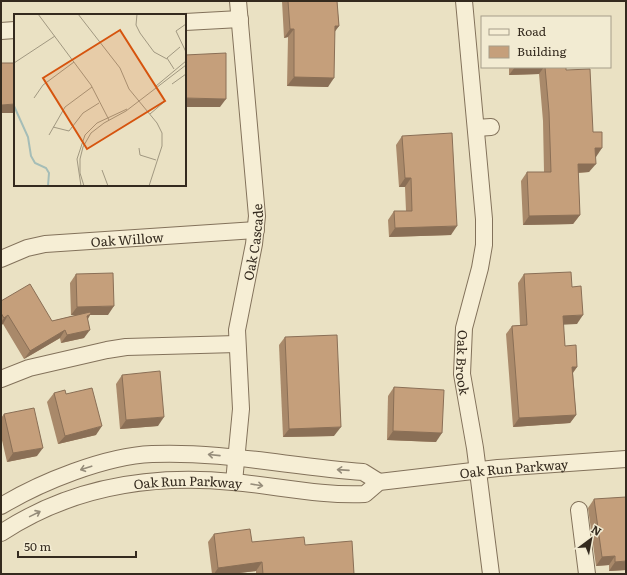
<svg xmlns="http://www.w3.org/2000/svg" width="627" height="575" font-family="Literata,serif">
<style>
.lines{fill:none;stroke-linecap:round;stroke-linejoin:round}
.minor-casing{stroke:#83725b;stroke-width:18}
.minor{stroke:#f6eed5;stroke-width:16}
.wall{fill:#a9896a}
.shaded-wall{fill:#8a6f56}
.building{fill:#c59f7b;stroke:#8a6f56}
.oneway{stroke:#958c7a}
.labels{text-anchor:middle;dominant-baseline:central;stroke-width:3;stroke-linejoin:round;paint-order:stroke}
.street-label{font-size:13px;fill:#342a1e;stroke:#f2ebd2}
.inset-river{fill:none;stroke:#a5bdb7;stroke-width:2}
.inset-road{fill:none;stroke:#a19881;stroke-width:1}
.view{fill:#d6540e;fill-opacity:0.15;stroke:#d6540e;stroke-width:2}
.inset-edge{fill:none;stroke:#342a1e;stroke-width:2}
</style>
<rect width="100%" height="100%" fill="#eae1c3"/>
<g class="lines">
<g class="minor-casing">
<g id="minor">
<path id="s1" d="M464 1 484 219V245L480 268 464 328 462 374 475 448 491 574"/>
<polyline points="185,22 240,19"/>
<polyline points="1,31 15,30"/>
<polyline points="476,128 491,127"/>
<path id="s2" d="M1 259 27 248 45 244 256 230"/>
<polyline points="1,379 29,368 107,350 126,347 237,344"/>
<path id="s3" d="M234 482 241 409 237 330 254 244 257 216 238 1"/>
<path d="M1 506C41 482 105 456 152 454 222 451 292 467 363 472L379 482"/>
<polyline points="579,510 587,574"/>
<path id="s4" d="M1 533C71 487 150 474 233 482 278 486 320 496 365 494L379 482 498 468 626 459"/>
</g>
</g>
<use href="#minor" class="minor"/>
</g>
<g class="wall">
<polygon points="282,1 337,1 339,26 335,31 328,87 287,86 288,37 284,38"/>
<polygon points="509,67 566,67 566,70 593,132 596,157 595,157 589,172 578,173 580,215 573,224 523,225 521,181 527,172 544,172 543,121 539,74 509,75"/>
<polygon points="402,136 451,235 389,237 388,220 394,211 406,211 405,187 399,187 396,145"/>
<polygon points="76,274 108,315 90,315 88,319 84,338 61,343 60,338 24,359 3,324 1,325 1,301 52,321 76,315 71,315 70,283"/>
<polygon points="524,274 572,287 577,324 563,324 565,346 577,367 573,373 576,415 570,423 513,427 506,334 512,326 520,325 518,283"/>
<polygon points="285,337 334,436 283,437 279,345"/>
<polygon points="122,375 158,426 120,429 116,384"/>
<polygon points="394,387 436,442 387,440 388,396"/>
<polygon points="54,393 66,394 96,435 58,444 47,402"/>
<polygon points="4,414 37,456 7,462 1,436 1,418"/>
<polygon points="594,499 626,570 609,571 609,565 596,566 588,508"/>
<polygon points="214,534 252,542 354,574 256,574 256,571 231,574 212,574 208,542"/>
</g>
<g class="shaded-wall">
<polygon points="335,26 339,26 333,34"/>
<polygon points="290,29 294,29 288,37 284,38"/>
<polygon points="515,67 544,67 539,74 509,75"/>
<polygon points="294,77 334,78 328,87 287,86"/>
<polygon points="185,98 226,99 220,107 185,107"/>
<polygon points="15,104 15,113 1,113 1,105"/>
<polygon points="595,148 602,148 596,157 589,157"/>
<polygon points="578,164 596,164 589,172 572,173"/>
<polygon points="405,178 411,178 405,187 399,187"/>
<polygon points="580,215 573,224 523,225 529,216"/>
<polygon points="457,226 451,235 389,237 395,228"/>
<polygon points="114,306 108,315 90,315 85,323 87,316 90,315 71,315 77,307"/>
<polygon points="8,315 3,324 1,325 1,322 4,318"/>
<polygon points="583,315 577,324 557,325 563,316"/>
<polygon points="65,330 60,338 24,359 30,351"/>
<polygon points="90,330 84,338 61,343 67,335"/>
<polygon points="572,367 577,367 571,375"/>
<polygon points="576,415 570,423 513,427 519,418"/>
<polygon points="164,417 158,426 120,429 126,420"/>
<polygon points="102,426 96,435 58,444 65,436"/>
<polygon points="341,427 334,436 283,437 289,429"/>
<polygon points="393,431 442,433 436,442 387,440"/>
<polygon points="43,448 37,456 7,462 13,453"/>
<polygon points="615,556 609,565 596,566 602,557"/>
<polygon points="626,561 626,570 609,571 615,562"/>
<polygon points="262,562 256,571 231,574 214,574 218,568"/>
</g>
<g class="building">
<polygon points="288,1 337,1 339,26 335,26 334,78 294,77 294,29 290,29"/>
<polygon points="226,53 226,99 185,98 185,55"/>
<polygon points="1,63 15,63 15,104 1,105"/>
<polygon points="545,67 566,67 566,70 590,69 593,132 602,132 602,148 595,148 596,164 578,164 580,215 529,216 527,172 551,172 549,112"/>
<polygon points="452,133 457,226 395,228 394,211 412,211 411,178 405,178 402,136"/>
<polygon points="571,272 572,287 581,286 583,315 563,316 565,346 576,345 577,367 572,367 576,415 519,418 512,326 527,325 524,274"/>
<polygon points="113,273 114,306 77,307 76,274"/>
<polygon points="30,284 52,321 90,312 91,314 87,316 90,330 67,335 65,330 30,351 8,315 4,318 1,313 1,301"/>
<polygon points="337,335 341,427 289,429 285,337"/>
<polygon points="160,371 164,417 126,420 122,375"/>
<polygon points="394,387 444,390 442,433 393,431"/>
<polygon points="92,388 102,426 65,436 54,393 65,390 66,394"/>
<polygon points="34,408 43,448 13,453 4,414"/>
<polygon points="626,497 626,561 615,562 615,556 602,557 594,499"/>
<polygon points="250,529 252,542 304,537 305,545 352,541 354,574 263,574 262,562 218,568 214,534"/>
</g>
<defs><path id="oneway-shaft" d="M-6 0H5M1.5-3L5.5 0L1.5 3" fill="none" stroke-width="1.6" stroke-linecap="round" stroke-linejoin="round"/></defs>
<g class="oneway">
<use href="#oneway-shaft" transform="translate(214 455) rotate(-174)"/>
<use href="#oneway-shaft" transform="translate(86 468) rotate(162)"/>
<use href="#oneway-shaft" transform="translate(343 470) rotate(-176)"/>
<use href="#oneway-shaft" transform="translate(257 485) rotate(9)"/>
<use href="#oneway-shaft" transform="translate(35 514) rotate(-26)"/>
</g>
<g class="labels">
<g class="street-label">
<text stroke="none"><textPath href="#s2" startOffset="129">Oak Willow</textPath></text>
<text stroke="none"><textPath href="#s3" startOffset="242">Oak Cascade</textPath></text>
<text stroke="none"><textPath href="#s1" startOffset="365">Oak Brook</textPath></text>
<text stroke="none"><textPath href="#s4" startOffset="529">Oak Run Parkway</textPath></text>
<text stroke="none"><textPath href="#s4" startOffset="197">Oak Run Parkway</textPath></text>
</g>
</g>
<g transform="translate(14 14)">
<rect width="172" height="172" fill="#eae1c3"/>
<path class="inset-river" d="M0 92 14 123 17 142 21 149 32 154 35 159 34 172"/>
<path class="inset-road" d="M24 0 77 71 95 106M64 0 106 54 115 75 143 109 148 119V132L135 172M123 0 122 11 126 19 140 38 153 45M172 10 162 17 172 38M0 49 41 22M160 55 153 44 166 33M158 70 172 60M142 72 172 47M20 84 29 71 60 48M136 100 150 88M39 113 55 117 69 99 85 89M35 121 51 93 78 73M125 134 126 141 142 146M88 156 94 172M67 172 63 145 71 121 83 109 113 95M70 172 66 159V145L69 133 77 119 90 109 112 97 172 51"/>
<path class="view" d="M106 16 151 87 73 135 29 64Z"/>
<rect width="172" height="172" class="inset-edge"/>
</g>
<rect width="627" height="575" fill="none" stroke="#342a1e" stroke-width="4"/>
<rect x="481" y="16" width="130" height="52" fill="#f2ebd2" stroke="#a69e8a"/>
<rect x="489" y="29" width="20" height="6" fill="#f6eed5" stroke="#a69e8a"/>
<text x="517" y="36" font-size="12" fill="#342a1e">Road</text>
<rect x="489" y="46" width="20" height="12" fill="#c59f7b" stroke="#a69e8a"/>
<text x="517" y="56" font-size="12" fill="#342a1e">Building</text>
<g transform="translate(591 539) rotate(32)" stroke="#f2ebd2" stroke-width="3" paint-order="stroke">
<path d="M0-3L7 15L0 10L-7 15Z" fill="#342a1e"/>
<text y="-6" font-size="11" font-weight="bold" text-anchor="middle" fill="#342a1e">N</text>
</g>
<path d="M18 551v6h118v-6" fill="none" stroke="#342a1e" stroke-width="2"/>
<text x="24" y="551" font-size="12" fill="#342a1e" stroke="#f2ebd2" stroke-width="3" paint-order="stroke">50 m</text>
</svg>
